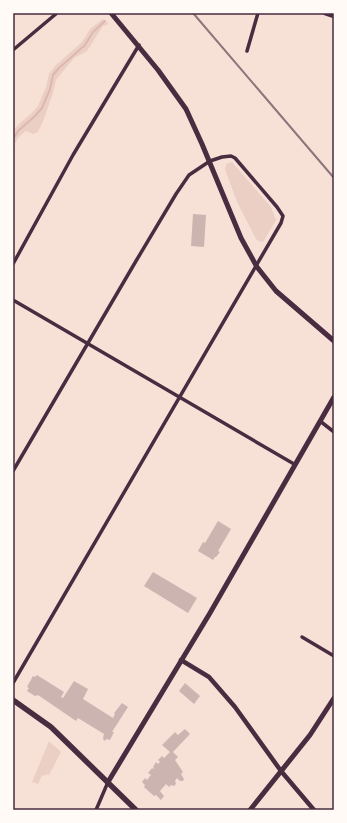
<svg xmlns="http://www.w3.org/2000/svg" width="347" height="823" font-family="Mulish,sans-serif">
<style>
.green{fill:#ebcfc5}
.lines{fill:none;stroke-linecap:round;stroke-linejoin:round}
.stream{stroke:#dcb8b0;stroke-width:2}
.building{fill:#ccb4b1}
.minor{stroke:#4a2c40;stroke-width:3.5}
.tertiary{stroke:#4a2c40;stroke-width:4.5}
.secondary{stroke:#4a2c40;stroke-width:5}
.primary{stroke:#4a2c40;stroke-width:5.5}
.rail{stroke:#8f747c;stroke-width:2}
.neatline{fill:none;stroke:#4a2c40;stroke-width:1.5}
</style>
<rect width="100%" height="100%" fill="#f7e1d7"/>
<g class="green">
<path d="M103 19 109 24 103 26 87 51 74 58 56 80 53 93 44 119 38 132 33 134 26 131C18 136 15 142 13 151V130L21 122 32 113 38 106 46 87 49 74 56 65 82 42 90 29Z"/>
<polygon points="232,162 271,207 276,220 263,242 259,241 256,239 237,202 225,169 226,165 228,163"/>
<polygon points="49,741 61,752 49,775 46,774 45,776 42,775 38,784 32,782"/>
</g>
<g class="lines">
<polyline class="stream" points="13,139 18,131 35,116 42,108 50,89 53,75 59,68 85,45 93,32 105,21"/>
</g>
<g class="building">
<polygon points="193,214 206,215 204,247 191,246"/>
<polygon points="218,521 231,529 218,551 220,552 216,557 215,557 213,560 198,551 203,542 205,543"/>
<polygon points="153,572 197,598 188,613 144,586"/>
<polygon points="37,675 64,692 61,697 63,698 74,681 88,689 83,699 113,718 115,714 114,713 122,703 128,707 112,732 114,732 110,740 107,739 104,741 103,738 104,734 78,718 76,721 38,695 35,696 27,691 29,688 27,687 33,676 35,677"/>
<polygon points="185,683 200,696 194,704 179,691"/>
<polygon points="185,729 190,734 173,752 178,757 175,760 183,772 181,774 184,779 183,781 180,781 177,778 175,781 176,784 174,786 171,785 169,787 166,784 160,791 164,796 161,800 156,795 154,796 144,787 145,785 142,782 145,778 147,780 151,775 148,773 152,768 154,769 154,768 153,767 156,762 158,764 160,762 158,760 162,756 164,758 170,752 162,745 175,732 178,735"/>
</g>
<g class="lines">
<g class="minor">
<polyline points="13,50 57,13"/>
<polyline points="247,51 258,13"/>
<polyline points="13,264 73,155 139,45"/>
<polyline points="13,300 294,464"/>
<polyline points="320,421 334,432"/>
<polyline points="13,471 136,261 176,194 189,175 210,161 222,157 231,156 235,158 277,207 283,216 281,223 13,683"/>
<polyline points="302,637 334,656"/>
<polyline points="96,810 108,782"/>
</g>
<g class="tertiary">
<polyline points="325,13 334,16"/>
<polyline points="181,660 209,677 235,707 281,771 314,810"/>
</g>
<g class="secondary">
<polyline points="111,13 158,70 186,109 202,144 241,238 257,267 276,291 334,341"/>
<polyline points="108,782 210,613 334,397"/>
<polyline points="250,810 310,735 334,698"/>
</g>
<polyline class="primary" points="13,700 51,727 136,810"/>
<polyline class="rail" points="193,13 334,178"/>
</g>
<rect width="347" height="823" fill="none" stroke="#fffaf5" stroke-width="28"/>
<rect x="14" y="14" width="319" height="795" class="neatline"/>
</svg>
